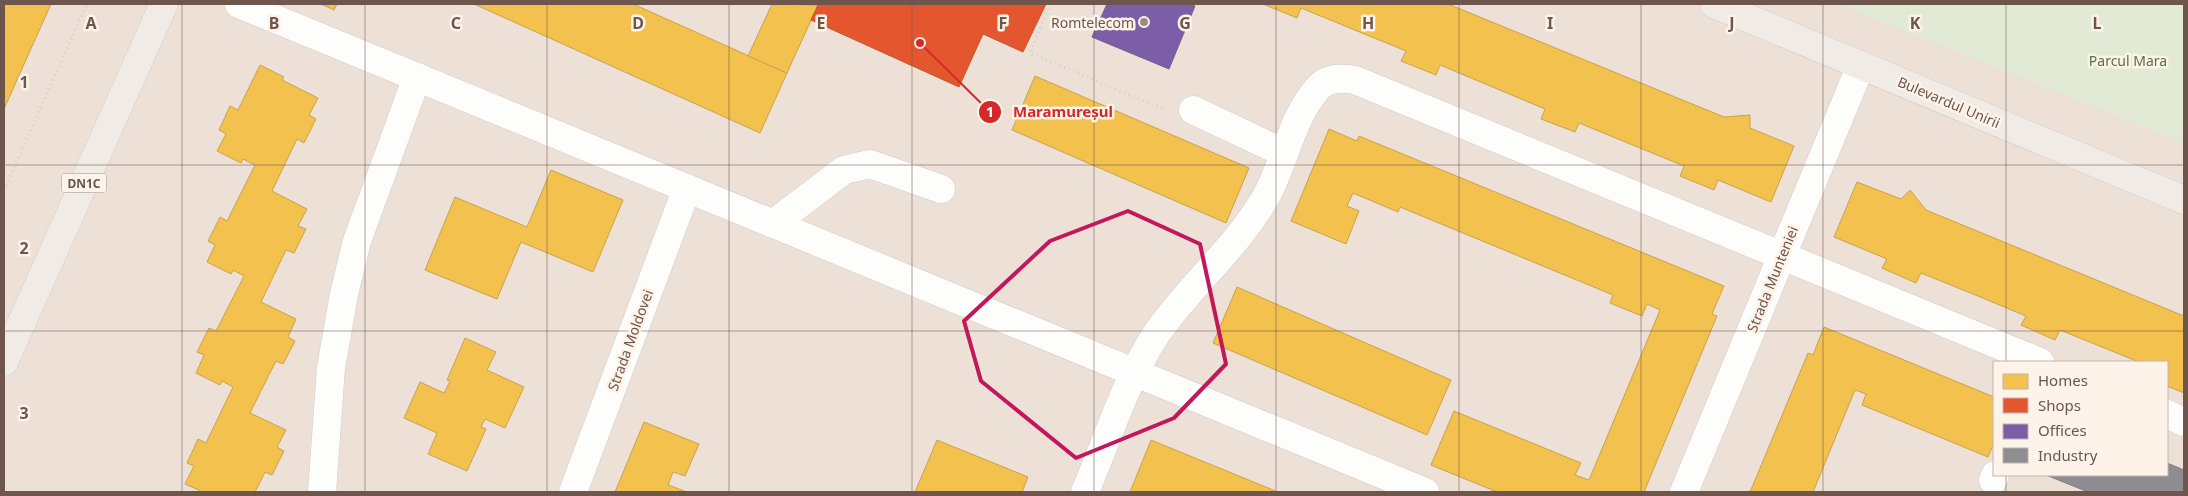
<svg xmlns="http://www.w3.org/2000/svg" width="2188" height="496" font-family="'Noto Sans',sans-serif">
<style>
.residential{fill:#ede1d7;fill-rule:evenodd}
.green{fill:#e2ead5}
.homes{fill:#f2c14e;stroke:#caa14e}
.shops{fill:#e4572e;stroke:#c15737}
.offices{fill:#7b5ea7;stroke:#775c8c}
.industry{fill:#8d8d92;stroke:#847c7d}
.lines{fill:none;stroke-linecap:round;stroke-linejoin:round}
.minor-casing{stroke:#d3ccc7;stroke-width:29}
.major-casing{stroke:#d3cbc6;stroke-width:29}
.path{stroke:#d6ceca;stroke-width:3;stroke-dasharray:1 4;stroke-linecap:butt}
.minor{stroke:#fdfdfc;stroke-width:28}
.major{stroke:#f0ebe5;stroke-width:28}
.marked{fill:none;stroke:#c2185b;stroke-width:4;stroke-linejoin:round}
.grid{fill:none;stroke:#6e564d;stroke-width:1;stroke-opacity:0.55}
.poi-dot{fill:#9d8c84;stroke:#fdf3e9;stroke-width:2}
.labels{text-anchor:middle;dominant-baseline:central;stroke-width:5;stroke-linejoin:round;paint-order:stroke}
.shield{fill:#fdf3e9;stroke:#99857c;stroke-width:1}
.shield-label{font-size:12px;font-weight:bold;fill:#6e564d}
.poi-label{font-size:14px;fill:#6e564d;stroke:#fdf3e9;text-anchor:end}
.park-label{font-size:14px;fill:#577346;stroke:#fdf3e9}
.street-label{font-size:14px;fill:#6e564d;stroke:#fdf3e9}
.grid-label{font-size:16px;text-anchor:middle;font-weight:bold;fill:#6e564d;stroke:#fdf3e9;stroke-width:5;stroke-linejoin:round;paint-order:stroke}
.leader{fill:none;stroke:#d62828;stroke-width:2}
.callout-dot{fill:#d62828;stroke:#fdf3e9;stroke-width:2}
.mark-label{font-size:15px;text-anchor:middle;font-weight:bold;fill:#fff}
.callout-label{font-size:15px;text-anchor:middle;font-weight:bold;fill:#d62828;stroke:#fdf3e9;stroke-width:5;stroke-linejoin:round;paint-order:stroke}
</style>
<rect width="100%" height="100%" fill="#f4efe9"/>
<path class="residential" d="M4 4H2184V492H4ZM1994 362H2167V475H1994Z"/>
<polygon class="green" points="1839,4 2184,4 2184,143"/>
<g class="homes">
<polygon points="4,4 51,4 4,109"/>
<polygon points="321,4 337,4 334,10"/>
<polygon points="474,4 633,4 787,73 760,133"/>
<polygon points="772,4 818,5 787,73 748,56"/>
<polygon points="1263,4 1448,4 1724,117 1750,115 1750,128 1794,146 1771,202 1718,180 1714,190 1680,176 1684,166 1579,123 1575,132 1541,119 1545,109 1440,65 1436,75 1401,61 1406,51 1301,8 1297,18"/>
<polygon points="260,65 284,77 282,80 318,98 309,115 316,119 304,143 297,139 272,191 307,209 298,226 306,229 294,253 286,250 261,302 296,319 288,337 295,341 283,364 276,361 250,413 286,430 277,447 284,451 272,475 265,472 255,492 203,492 185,484 194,466 187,463 198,439 206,443 233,387 222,381 220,385 196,373 204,355 197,352 209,328 216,331 244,276 233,270 231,274 207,262 215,245 208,241 220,217 227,221 255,165 243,159 241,163 217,151 226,134 219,130 230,106 238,110"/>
<polygon points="1035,76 1249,168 1226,223 1012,130"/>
<polygon points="1329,129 1357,141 1359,136 1724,286 1712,314 1717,316 1644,492 1497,492 1431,465 1454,411 1581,463 1575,475 1589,480 1660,310 1647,304 1642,316 1610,303 1613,295 1400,207 1398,212 1353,193 1347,206 1359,211 1346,244 1291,221"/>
<polygon points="551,170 623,200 593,272 521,242 497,299 425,270 455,197 527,227"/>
<polygon points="1857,182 1901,199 1910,190 1926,210 2184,316 2184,393 2167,386 2167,362 2139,362 2060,330 2055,340 2021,325 2026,316 1973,294 1921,273 1916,283 1882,268 1887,259 1834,237"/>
<polygon points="1237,287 1451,380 1427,435 1213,343"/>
<polygon points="1824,327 1994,397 1994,443 1988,457 1862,405 1866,394 1855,390 1813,492 1750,492 1808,353 1813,355"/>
<polygon points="465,338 496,352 487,370 524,387 505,428 485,419 481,427 486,429 467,471 428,454 437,433 404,418 420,382 444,393 450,381 447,380"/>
<polygon points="644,422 699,444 685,476 673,472 668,485 687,492 615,492"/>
<polygon points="937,440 1028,477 1022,492 915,492"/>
<polygon points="1151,440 1278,492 1130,492"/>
</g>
<polygon class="shops" points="815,4 1046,4 1023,52 983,34 959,87 811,20 818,5"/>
<polygon class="offices" points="1107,4 1189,4 1195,6 1169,69 1092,37"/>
<polygon class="industry" points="2167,463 2184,470 2184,492 2088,492 2046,475 2167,475"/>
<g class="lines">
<g class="minor-casing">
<g id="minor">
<polyline points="239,4 1425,492"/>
<polyline points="1193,110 1284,153"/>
<polyline points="773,224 844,170 870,164 941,189"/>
<polyline points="2167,414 2184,422"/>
<polyline points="1993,480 1995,475"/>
<polyline points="322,492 331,368 344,294 357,241 417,77"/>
<polyline points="573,492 687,188"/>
<path d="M1085 492C1107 440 1126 380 1157 333 1191 284 1239 246 1268 193 1286 158 1292 116 1319 87 1329 77 1342 78 1355 80L2040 362"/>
<polyline points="1684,492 1861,65"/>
</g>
</g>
<g class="major-casing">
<g id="major">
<polyline points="1714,4 2184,200"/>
<polyline points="4,362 164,4"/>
</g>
</g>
<g class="path">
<polyline points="1050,4 1030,53 1163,109"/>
<polyline points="4,190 87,4"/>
</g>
<use href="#minor" class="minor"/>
<use href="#major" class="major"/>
</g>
<path class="marked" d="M1128 211 1200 244 1226 364 1174 418 1076 458 981 381 964 321 1050 241Z"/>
<path class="grid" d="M182 4V492M365 4V492M547 4V492M729 4V492M912 4V492M1094 4V492M1276 4V492M1459 4V492M1641 4V492M1823 4V492M2006 4V362M4 165H2184M4 331H2184M2006 475V492"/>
<circle class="poi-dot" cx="1144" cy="22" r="5"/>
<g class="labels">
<rect class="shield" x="61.5" y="173.5" width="45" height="19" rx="4"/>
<g class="shield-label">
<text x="84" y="183">DN1C</text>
</g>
<g class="poi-label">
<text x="1134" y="22">Romtelecom</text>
</g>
<g class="park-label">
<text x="2128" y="60">Parcul Mara</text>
</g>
<g class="street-label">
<text transform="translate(1949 102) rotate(23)">Bulevardul Unirii</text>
<text transform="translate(1772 279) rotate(-68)">Strada Munteniei</text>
<text transform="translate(630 340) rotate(-70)">Strada Moldovei</text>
</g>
</g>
<g class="grid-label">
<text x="91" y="29">A</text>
<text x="274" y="29">B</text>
<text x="456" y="29">C</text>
<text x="638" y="29">D</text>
<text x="821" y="29">E</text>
<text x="1003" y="29">F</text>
<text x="1185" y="29">G</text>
<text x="1368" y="29">H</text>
<text x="1550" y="29">I</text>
<text x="1732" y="29">J</text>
<text x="1915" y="29">K</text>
<text x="2097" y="29">L</text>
<text x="24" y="88">1</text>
<text x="24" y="254">2</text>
<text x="24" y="419">3</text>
</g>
<path class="leader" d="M920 43L990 112"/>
<g class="callout-dot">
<circle cx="920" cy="43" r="5"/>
<circle cx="990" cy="112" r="12"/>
</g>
<g class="mark-label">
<text x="990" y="117">1</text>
</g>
<g class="callout-label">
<text x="1063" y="117">Maramureșul</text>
</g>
<rect width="2188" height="496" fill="none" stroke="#6e564d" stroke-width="10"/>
<rect x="1993" y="361" width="175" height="115" fill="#fdf3e9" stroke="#c4b4ab"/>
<rect x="2003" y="374" width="25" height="15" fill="#f2c14e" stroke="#c4b4ab"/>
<text x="2038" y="386" font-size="15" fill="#6e564d">Homes</text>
<rect x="2003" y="398" width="25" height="15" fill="#e4572e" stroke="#c4b4ab"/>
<text x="2038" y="411" font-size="15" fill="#6e564d">Shops</text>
<rect x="2003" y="424" width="25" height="15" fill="#7b5ea7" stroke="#c4b4ab"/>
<text x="2038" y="436" font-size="15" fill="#6e564d">Offices</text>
<rect x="2003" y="448" width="25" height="15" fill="#8d8d92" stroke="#c4b4ab"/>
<text x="2038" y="461" font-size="15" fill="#6e564d">Industry</text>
</svg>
